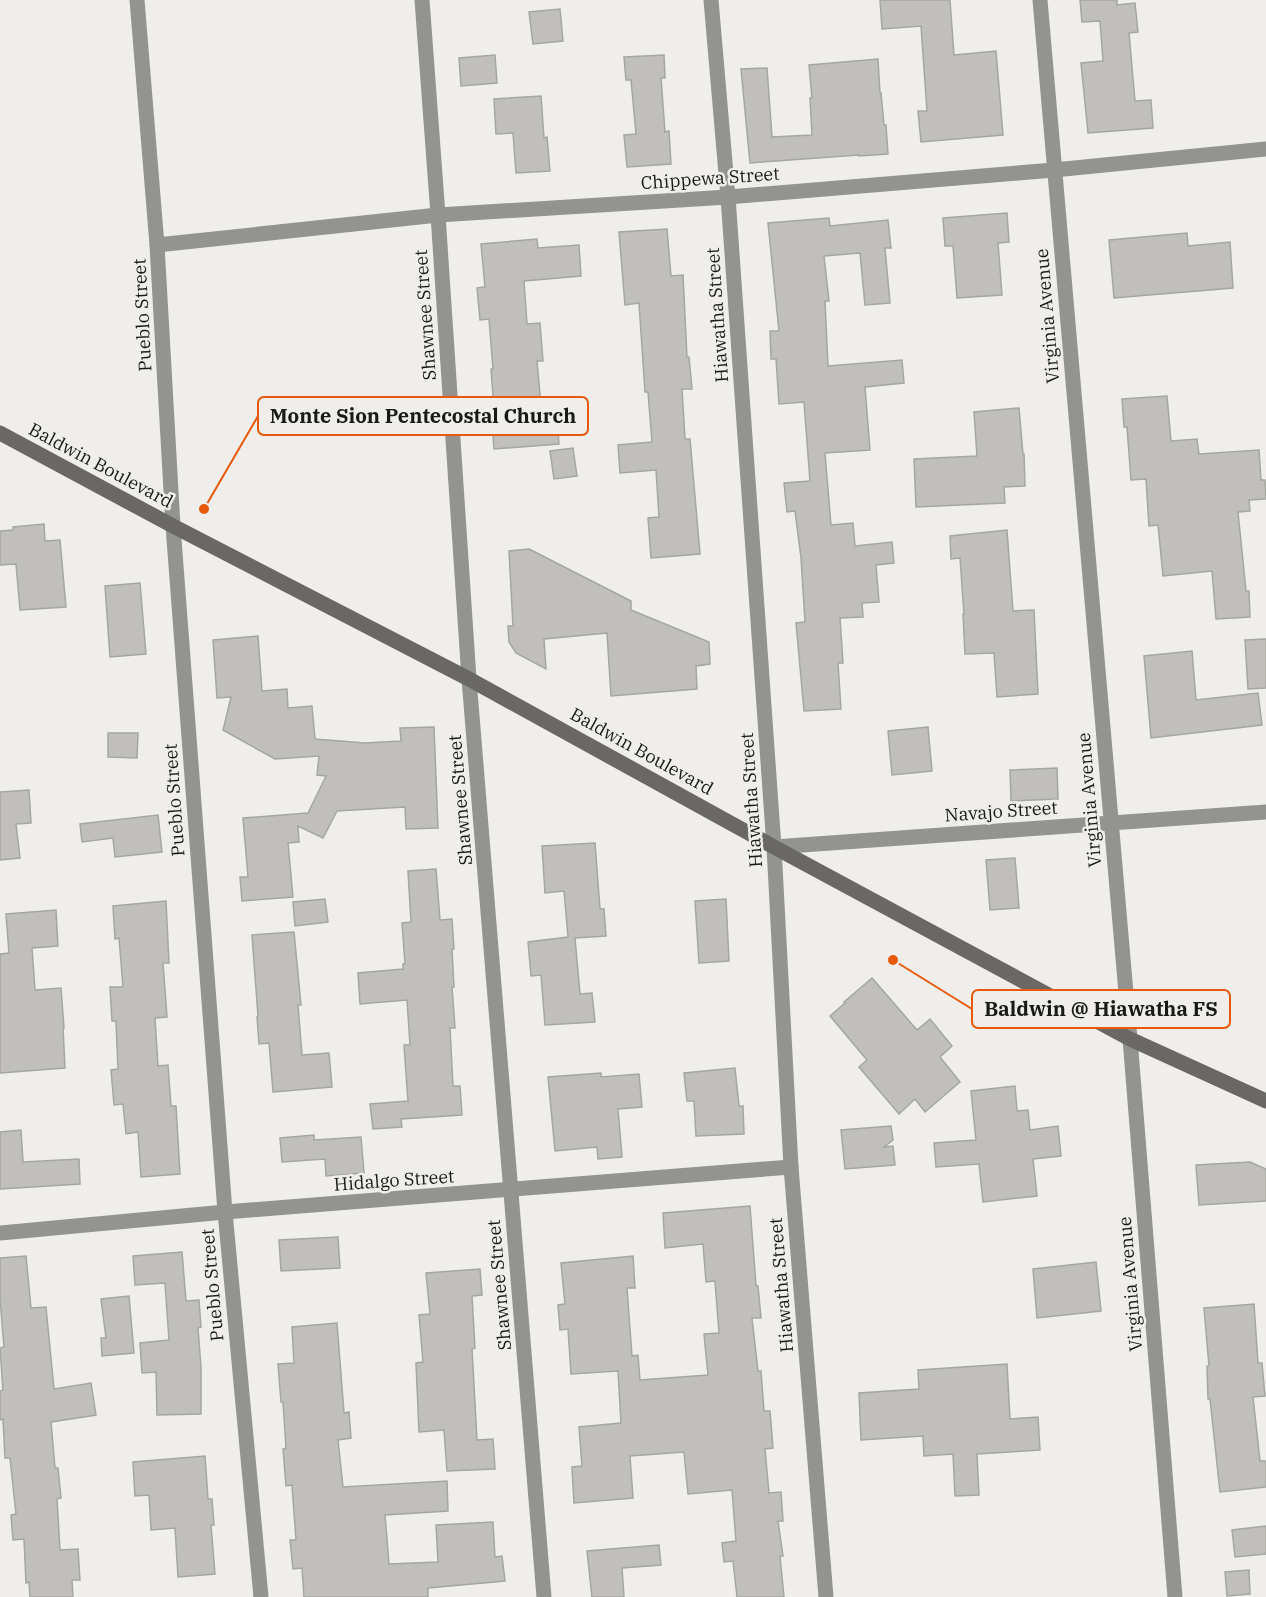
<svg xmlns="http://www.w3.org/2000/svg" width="1266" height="1597" font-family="'IBM Plex Serif',serif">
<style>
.building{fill:#c0bfbb;stroke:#a6a6a1;stroke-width:1.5}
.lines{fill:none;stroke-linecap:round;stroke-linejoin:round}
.minor{stroke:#939391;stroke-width:15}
.secondary{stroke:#696865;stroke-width:15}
.labels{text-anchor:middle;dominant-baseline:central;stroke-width:5;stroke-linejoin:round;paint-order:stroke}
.street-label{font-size:18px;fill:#191917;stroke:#efeeea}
.leader{fill:none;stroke:#e8590c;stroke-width:2}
.callout-dot{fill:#e8590c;stroke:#efeeea;stroke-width:2}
.callout{fill:#efeeea;stroke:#e8590c;stroke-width:2}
.callout-label{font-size:20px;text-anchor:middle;font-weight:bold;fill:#191917}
</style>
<rect width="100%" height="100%" fill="#efeeea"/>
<g class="building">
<polygon points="880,0 950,0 954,55 996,51 1003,135 921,142 918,111 927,111 921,26 882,29"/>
<polygon points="1080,0 1117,0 1117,5 1135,3 1138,32 1129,33 1135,101 1151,100 1153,128 1088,133 1081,63 1103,61 1100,21 1082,22"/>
<polygon points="560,9 563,41 533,44 529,12"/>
<polygon points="495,55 497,83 461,86 459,58"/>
<polygon points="664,55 665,78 661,78 665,132 669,131 671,164 627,167 624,135 636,134 631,80 626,80 624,57"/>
<polygon points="878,59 880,93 881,93 884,125 886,125 888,154 859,156 859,155 750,163 741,69 767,68 772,137 812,135 810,98 812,98 809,65"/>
<polygon points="541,96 544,138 547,137 550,171 516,173 513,133 496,134 494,99"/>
<polygon points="1007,213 1009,242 998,243 1002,295 957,298 953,246 945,246 943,218"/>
<polygon points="829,218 830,226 888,220 891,248 885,248 890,303 865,305 860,253 824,256 829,301 825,301 828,366 902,360 904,383 865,387 870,450 825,453 831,525 853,523 855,546 892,542 894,563 876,565 879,602 862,603 863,617 840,618 843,663 838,663 841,709 804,711 796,623 805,622 801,558 795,511 787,512 784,483 810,481 804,402 779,404 776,359 771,359 770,331 779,331 768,223"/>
<polygon points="667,229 671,276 683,275 687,357 689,357 692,389 682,389 685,439 690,439 700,554 651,558 648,518 659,517 656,470 620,473 618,445 652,442 648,392 645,392 639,303 625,305 619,232"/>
<polygon points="1187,233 1188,246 1230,242 1233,288 1114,298 1109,240"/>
<polygon points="537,239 538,248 579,245 581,276 524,281 527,324 540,323 543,361 537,361 541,405 556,403 559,444 494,449 491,409 494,408 491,369 493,369 489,319 480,320 477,288 485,287 481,244"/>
<polygon points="1167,396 1171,441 1197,439 1199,454 1259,450 1261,480 1265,480 1266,499 1249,500 1250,511 1238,512 1246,591 1249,591 1250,617 1216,619 1212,571 1163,576 1158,525 1149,526 1146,479 1131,480 1127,427 1124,427 1122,399"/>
<polygon points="1019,408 1023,454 1024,454 1025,486 1004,487 1005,503 916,507 914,459 977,456 974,412"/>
<polygon points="573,448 577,476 554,479 550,451"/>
<polygon points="44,524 45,541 60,540 66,607 20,610 16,564 0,565 0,531 13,530 13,527"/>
<polygon points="1007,530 1013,611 1034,610 1038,694 997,697 994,653 965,654 963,614 964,614 960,558 951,559 950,536"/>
<polygon points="529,549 631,601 631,610 709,642 710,664 696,666 697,689 611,696 607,633 544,639 546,669 516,653 509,642 508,626 513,626 509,551"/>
<polygon points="140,583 146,654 110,657 105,586"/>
<polygon points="258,636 262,691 287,689 288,708 312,706 315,739 365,743 401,741 400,728 434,727 438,828 406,829 405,807 337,811 323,838 298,826 299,842 288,843 293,897 242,901 240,877 248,877 243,818 308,813 326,776 317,775 319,756 275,759 223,730 231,697 217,698 213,640"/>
<polygon points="1266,639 1266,688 1248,689 1245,640"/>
<polygon points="1192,651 1196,700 1258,693 1262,725 1151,738 1144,656"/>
<polygon points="928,727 932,771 892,775 888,731"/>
<polygon points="108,733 138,733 137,758 108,757"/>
<polygon points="1057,768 1058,799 1011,801 1010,770"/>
<polygon points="29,790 31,823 16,824 20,858 0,860 0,792"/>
<polygon points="158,815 162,852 115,857 113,838 82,842 80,824"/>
<polygon points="595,843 600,909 604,909 606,936 575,938 580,994 592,993 595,1022 545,1025 541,975 531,976 528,942 568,937 564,891 545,893 542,846"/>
<polygon points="1015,858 1019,908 990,910 986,860"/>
<polygon points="436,869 440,920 452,919 454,949 452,949 454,987 452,987 455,1028 450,1028 453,1086 460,1086 462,1115 401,1119 402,1127 373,1129 370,1104 408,1101 404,1045 410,1045 407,1000 360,1004 358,973 403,969 403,964 405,964 402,923 411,922 408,871"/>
<polygon points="325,899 328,922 295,926 293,902"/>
<polygon points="726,899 729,961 699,963 695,901"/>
<polygon points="166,901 169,963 163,963 167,1017 155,1018 158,1066 168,1065 171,1106 176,1106 180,1174 141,1177 138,1132 126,1134 123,1104 114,1105 111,1070 118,1069 116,1021 112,1021 110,987 123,987 119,938 115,939 113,906"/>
<polygon points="56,910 58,946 32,948 35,990 61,988 64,1028 63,1028 65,1068 0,1073 0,954 9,953 6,914"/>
<polygon points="294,932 301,1005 298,1005 302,1055 329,1053 332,1087 273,1092 269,1043 259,1044 257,1017 258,1016 252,935"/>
<polygon points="872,978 917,1030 930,1019 952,1046 940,1057 960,1082 925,1112 915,1099 899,1114 859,1067 867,1060 830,1016 845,1003 844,1002"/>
<polygon points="735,1068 739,1106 743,1106 744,1134 696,1136 694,1101 687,1101 684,1073"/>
<polygon points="601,1073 601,1077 639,1074 642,1107 618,1109 622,1157 598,1159 597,1147 555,1151 548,1077"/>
<polygon points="1015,1086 1017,1111 1028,1110 1030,1130 1058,1126 1061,1156 1033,1159 1037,1196 983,1202 979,1164 936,1167 934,1143 976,1140 971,1091"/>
<polygon points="891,1126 893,1140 884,1147 893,1146 895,1165 845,1169 841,1130"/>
<polygon points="21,1130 23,1162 79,1159 80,1184 0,1189 0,1132"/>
<polygon points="314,1135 314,1140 361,1137 364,1173 326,1176 325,1159 282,1162 280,1138"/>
<polygon points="1250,1162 1266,1169 1266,1201 1199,1205 1196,1165"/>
<polygon points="750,1206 756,1286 758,1286 761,1318 752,1318 758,1371 761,1371 764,1411 770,1411 773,1448 765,1449 769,1493 781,1492 783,1521 778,1521 783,1556 780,1556 784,1597 737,1597 733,1561 724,1562 722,1543 736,1541 732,1490 688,1494 684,1452 630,1456 633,1498 574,1503 572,1467 582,1466 579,1427 621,1423 618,1371 571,1374 568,1329 560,1330 558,1305 565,1304 561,1263 633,1256 635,1288 627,1288 632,1356 638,1355 640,1380 708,1375 704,1334 719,1333 715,1281 706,1282 703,1244 665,1248 663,1213"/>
<polygon points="338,1237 340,1268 281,1271 279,1240"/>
<polygon points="182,1252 186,1301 199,1300 201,1327 198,1328 201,1368 201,1414 157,1415 156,1372 142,1373 140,1343 169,1340 165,1283 135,1285 133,1256"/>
<polygon points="26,1256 31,1308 46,1307 54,1389 91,1383 96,1415 51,1422 55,1468 58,1468 61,1498 57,1499 60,1550 78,1549 80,1580 72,1580 73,1597 30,1597 29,1582 26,1583 24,1539 13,1540 11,1515 16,1514 10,1458 5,1458 3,1419 0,1420 0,1391 3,1390 0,1348 4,1347 0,1299 0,1258"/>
<polygon points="1096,1262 1101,1311 1037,1318 1033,1269"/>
<polygon points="480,1269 482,1295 472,1296 475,1348 472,1349 477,1440 493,1439 495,1469 447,1471 444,1430 419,1432 416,1363 423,1362 419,1315 430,1314 426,1273"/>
<polygon points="129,1296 134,1353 102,1356 101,1338 106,1338 101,1299"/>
<polygon points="1254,1304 1258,1363 1262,1363 1265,1396 1253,1397 1260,1461 1266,1461 1266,1487 1220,1492 1210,1399 1208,1399 1207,1366 1209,1366 1204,1308"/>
<polygon points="337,1323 344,1413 349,1412 351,1438 338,1440 343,1487 447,1481 448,1511 385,1515 389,1564 438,1562 436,1525 493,1522 495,1557 502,1556 505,1581 428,1588 428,1597 304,1597 302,1568 293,1569 290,1540 296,1540 292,1485 286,1486 283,1449 286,1448 283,1402 281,1402 278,1364 294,1363 292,1327"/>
<polygon points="1007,1364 1010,1419 1038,1417 1040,1450 977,1454 979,1495 955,1496 953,1454 924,1456 923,1436 861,1440 859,1393 919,1389 918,1370"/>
<polygon points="205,1456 208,1499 212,1499 214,1525 211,1525 215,1574 178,1577 175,1528 151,1530 149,1495 135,1496 133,1462"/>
<polygon points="1266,1526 1266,1554 1235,1557 1232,1530"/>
<polygon points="659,1545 661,1565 622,1568 624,1597 592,1597 587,1551"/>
<polygon points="1249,1570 1250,1594 1227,1596 1225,1572"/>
</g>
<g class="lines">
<g class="minor">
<polyline points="137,0 157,245 173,526 225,1212 261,1597"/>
<polyline points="422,0 438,215 469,679 544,1597"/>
<polyline points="711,0 728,197 774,847 791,1167 826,1597"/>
<polyline points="1040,0 1130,1039 1175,1597"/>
<polyline points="157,245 438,215 728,197 1054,170 1266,149"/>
<polyline points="774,847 1266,812"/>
<polyline points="0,1233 225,1212 791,1167"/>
</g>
<polyline class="secondary" points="0,433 173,526 469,679 774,847 1130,1039 1266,1101"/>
</g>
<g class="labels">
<g class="street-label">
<text transform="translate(710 178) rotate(-4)">Chippewa Street</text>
<text transform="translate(142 315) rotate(-93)">Pueblo Street</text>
<text transform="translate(425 315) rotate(-94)">Shawnee Street</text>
<text transform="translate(717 315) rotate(-94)">Hiawatha Street</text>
<text transform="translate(1047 316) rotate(-95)">Virginia Avenue</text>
<text transform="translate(101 465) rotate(28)">Baldwin Boulevard</text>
<text transform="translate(642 751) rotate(29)">Baldwin Boulevard</text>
<text transform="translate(174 800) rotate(-94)">Pueblo Street</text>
<text transform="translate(460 800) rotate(-95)">Shawnee Street</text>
<text transform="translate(751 800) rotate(-94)">Hiawatha Street</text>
<text transform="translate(1089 800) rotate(-95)">Virginia Avenue</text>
<text transform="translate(1001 811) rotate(-4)">Navajo Street</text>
<text transform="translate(394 1180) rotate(-4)">Hidalgo Street</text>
<text transform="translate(1130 1284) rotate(-95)">Virginia Avenue</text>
<text transform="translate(212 1285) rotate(-95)">Pueblo Street</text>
<text transform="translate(499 1285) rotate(-95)">Shawnee Street</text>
<text transform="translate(781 1285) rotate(-95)">Hiawatha Street</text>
</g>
</g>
<path class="leader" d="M204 509L258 416M893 960L972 1009"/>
<g class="callout-dot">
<circle cx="204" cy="509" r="6"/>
<circle cx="893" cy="960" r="6"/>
</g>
<g class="callout">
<rect x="258" y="397" width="330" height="38" rx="6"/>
<rect x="972" y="990" width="258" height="38" rx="6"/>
</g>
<g class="callout-label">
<text x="423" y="423">Monte Sion Pentecostal Church</text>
<text x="1101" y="1016">Baldwin @ Hiawatha FS</text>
</g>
</svg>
